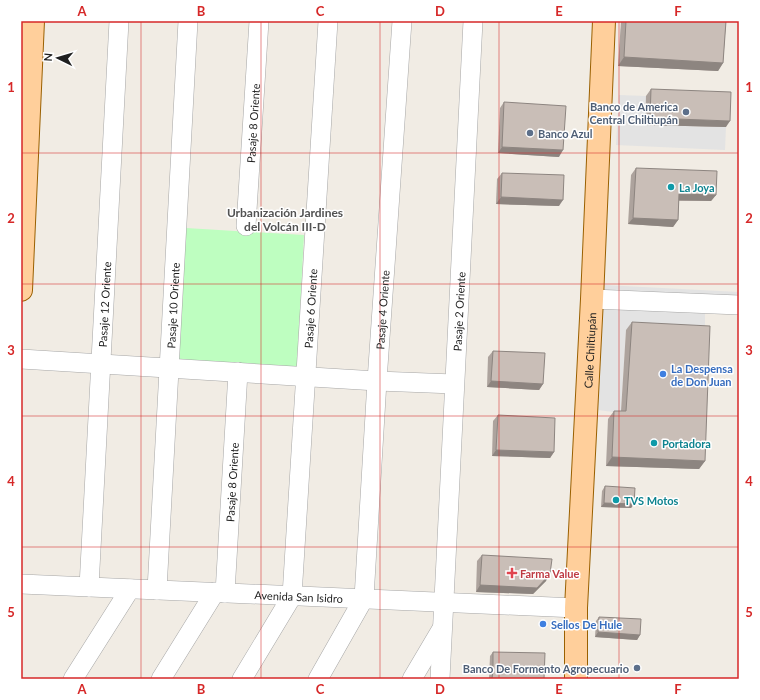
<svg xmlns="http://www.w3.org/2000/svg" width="760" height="700" font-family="Lato,sans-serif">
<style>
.park{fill:#befec0}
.parking{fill:#e3e3e3}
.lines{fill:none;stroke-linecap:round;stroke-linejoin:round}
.minor-casing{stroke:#a6a6a6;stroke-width:20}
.major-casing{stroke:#9a6000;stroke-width:24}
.minor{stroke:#fff;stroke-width:19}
.major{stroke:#ffcf9b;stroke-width:22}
.wall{fill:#ada39d}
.shaded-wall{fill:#8d8580}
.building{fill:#c9beb7;stroke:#8d8580}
.grid{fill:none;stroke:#d62828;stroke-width:1;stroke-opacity:0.55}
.service-dot{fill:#5c6f8a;stroke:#fff;stroke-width:1.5}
.culture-dot{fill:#0f9aa8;stroke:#fff;stroke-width:1.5}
.shop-dot{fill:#3f7fe0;stroke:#fff;stroke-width:1.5}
.health-dot{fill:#e0444e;stroke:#fff;stroke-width:1.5}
.labels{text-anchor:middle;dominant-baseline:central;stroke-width:3;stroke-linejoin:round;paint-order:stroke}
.service-label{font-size:11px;font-weight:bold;fill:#4e5e75;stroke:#fff;text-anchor:end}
.street-label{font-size:11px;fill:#1f1f1f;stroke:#fff}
.culture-label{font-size:11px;font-weight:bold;fill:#0d838f;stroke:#fff;text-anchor:start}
.shop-label{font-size:11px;font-weight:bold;fill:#366cbe;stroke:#fff;text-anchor:start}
.health-label{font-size:11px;font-weight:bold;fill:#be3a42;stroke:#fff;text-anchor:start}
.neighbourhood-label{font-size:12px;font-weight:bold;fill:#525252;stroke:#fff}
.neatline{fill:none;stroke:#d62828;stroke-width:1.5}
.grid-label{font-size:13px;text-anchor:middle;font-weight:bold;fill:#d62828}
</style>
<rect width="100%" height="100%" fill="#f1ece4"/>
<polygon class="park" points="186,228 304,235 297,369 178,362"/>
<g class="parking">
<polygon points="619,95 646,96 645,125 726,127 725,150 616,145"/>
<polygon points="604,285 739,292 739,314 705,313 705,334 626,330 621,413 598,410"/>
</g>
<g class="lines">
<g class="minor-casing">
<g id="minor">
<path id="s1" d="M246 226 259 21"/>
<polyline points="592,299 739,305"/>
<polyline points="21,359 377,381 454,384"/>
<path id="s2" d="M21 584 576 608"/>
<path id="s3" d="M89 587 119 21"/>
<path id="s4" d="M157 590 188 21"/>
<path id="s5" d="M225 593 238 372"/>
<polyline points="73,679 130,589"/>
<polyline points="161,679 215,592"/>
<path id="s6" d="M242 679 292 596 328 21"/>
<path id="s7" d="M318 679 364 598 377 381 402 21"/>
<polyline points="412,679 441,630"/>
<path id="s8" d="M440 679 473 21"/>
</g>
</g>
<g class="major-casing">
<g id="major">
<polyline points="21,290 33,21"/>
<path id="s9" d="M576 679V608L592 299 604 21"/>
</g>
</g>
<use href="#minor" class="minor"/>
<use href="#major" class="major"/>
</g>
<g class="wall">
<polygon points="621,21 726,21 723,63 718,71 618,66"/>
<polygon points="651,89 726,127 645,125 646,96"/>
<polygon points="504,102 559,157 498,153 500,108"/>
<polygon points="636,168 716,195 711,201 679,201 678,220 673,227 628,224 631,175"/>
<polygon points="502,173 559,206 496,204 497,179"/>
<polygon points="632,322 705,461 699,469 606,466 608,419 614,411 621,411 626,330"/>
<polygon points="493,351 543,384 539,390 487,387 488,357"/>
<polygon points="498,415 554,452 550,458 492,456 493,421"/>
<polygon points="605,486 634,504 631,508 601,507 602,491"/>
<polygon points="482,555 546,581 533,594 476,592 477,561"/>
<polygon points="599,617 640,635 637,640 595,637 596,621"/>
<polygon points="493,652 544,679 489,679 490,656"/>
</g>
<g class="shaded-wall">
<polygon points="624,57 723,63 718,71 618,66"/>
<polygon points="650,118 730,121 726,127 645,125"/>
<polygon points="502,147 563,150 559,157 498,153"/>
<polygon points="679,194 716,195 711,201 675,200"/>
<polygon points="501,197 563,200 559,206 496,204"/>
<polygon points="633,218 678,220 673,227 628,224"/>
<polygon points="491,381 543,384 539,390 487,387"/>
<polygon points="496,450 554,452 550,458 492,456"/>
<polygon points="612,457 705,461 699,469 606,466"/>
<polygon points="604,503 634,504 631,508 601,507"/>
<polygon points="550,574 546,581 533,594 476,592 480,585"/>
<polygon points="598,632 640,635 637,640 595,637"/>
</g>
<g class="building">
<polygon points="626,21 726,21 723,63 624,57"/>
<polygon points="651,89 731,92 730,121 650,118"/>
<polygon points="504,102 566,106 563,150 502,147"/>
<polygon points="636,168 717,171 716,195 679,194 678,220 633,218"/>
<polygon points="502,173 564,175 563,200 501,197"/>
<polygon points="632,322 710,326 705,461 612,457 614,411 626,411"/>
<polygon points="493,351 545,353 543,384 491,381"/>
<polygon points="498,415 555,418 554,452 496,450"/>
<polygon points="605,486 635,488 634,504 604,503"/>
<polygon points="482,555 552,559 550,574 537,588 480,585"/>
<polygon points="599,617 641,619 640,635 598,632"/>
<polygon points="493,652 545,653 544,679 492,679 493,670"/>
</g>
<path class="grid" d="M141 21V679M261 21V679M380 21V679M499 21V679M619 21V679M21 153H739M21 284H739M21 416H739M21 547H739"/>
<g class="service-dot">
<circle cx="686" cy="112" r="4"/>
<circle cx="530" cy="133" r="4"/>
<circle cx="637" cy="668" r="4"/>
</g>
<g class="culture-dot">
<circle cx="671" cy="187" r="4"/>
<circle cx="654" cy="443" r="4"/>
<circle cx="616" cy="500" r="4"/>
</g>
<g class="shop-dot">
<circle cx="663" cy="374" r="4"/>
<circle cx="543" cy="624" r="4"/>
</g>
<path class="health-dot" d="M510 567h4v4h4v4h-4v4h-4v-4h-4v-4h4z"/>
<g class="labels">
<g class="service-label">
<text x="678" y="106">Banco de America<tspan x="678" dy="13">Central Chiltiupán</tspan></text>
<text x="538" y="133" text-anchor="start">Banco Azul</text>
<text x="629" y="668">Banco De Formento Agropecuario</text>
</g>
<g class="street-label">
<text stroke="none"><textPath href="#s1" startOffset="103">Pasaje 8 Oriente</textPath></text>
<text stroke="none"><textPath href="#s3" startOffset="283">Pasaje 12 Oriente</textPath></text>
<text stroke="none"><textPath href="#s4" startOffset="285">Pasaje 10 Oriente</textPath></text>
<text stroke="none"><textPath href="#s6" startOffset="385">Pasaje 6 Oriente</textPath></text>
<text stroke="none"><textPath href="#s7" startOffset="382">Pasaje 4 Oriente</textPath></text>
<text stroke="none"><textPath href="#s8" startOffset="368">Pasaje 2 Oriente</textPath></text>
<text stroke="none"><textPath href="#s9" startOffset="329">Calle Chiltiupán</textPath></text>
<text stroke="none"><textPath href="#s5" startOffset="111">Pasaje 8 Oriente</textPath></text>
<text stroke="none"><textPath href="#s2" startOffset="278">Avenida San Isidro</textPath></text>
</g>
<g class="culture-label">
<text x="679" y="187">La Joya</text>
<text x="662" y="443">Portadora</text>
<text x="624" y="500">TVS Motos</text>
</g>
<g class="shop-label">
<text x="671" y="368">La Despensa<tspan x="671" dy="13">de Don Juan</tspan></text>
<text x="551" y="624">Sellos De Hule</text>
</g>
<g class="health-label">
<text x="520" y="573">Farma Value</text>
</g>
<g class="neighbourhood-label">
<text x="285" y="212">Urbanización Jardines<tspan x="285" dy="14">del Volcán III-D</tspan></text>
</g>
</g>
<rect width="760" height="700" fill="none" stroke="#ffffff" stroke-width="44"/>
<g transform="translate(58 58) rotate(275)" stroke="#ffffff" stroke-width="3" paint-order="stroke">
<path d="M0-3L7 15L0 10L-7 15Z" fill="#1f1f1f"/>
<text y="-6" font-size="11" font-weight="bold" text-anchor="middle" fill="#1f1f1f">N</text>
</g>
<rect x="22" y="22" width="716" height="656" class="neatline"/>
<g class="grid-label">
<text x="82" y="16">A</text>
<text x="201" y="16">B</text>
<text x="320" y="16">C</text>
<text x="440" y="16">D</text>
<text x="559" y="16">E</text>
<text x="678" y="16">F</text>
<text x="11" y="92">1</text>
<text x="749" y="92">1</text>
<text x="11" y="223">2</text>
<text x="749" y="223">2</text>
<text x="11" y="355">3</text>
<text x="749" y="355">3</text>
<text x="11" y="486">4</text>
<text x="749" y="486">4</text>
<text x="11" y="617">5</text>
<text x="749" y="617">5</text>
<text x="82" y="694">A</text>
<text x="201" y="694">B</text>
<text x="320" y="694">C</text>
<text x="440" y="694">D</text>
<text x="559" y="694">E</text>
<text x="678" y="694">F</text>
</g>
</svg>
